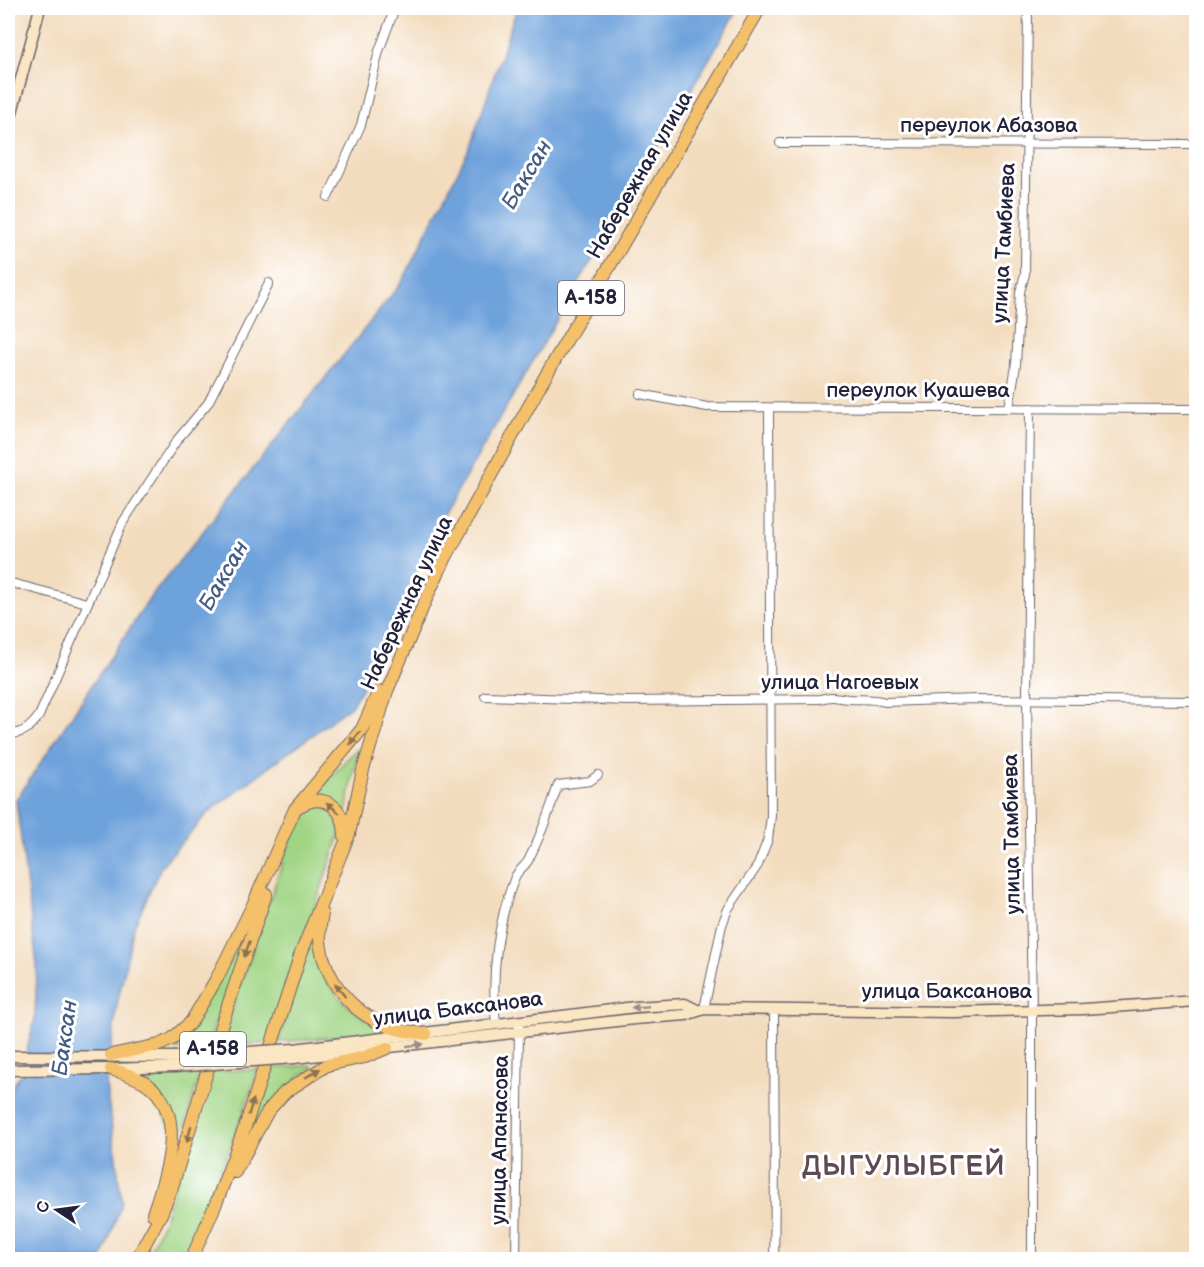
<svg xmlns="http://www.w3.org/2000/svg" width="1204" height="1267" font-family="'Balsamiq Sans',sans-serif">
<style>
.green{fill:#a1d585;stroke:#627c60;stroke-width:1.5}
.water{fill:#6ea2db;stroke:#48628b;stroke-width:1.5}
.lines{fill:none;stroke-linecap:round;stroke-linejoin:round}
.street-casing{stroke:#6b6369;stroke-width:10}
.secondary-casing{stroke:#6b6369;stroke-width:13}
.primary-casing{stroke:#6b6369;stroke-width:14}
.street{stroke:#fff;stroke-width:8}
.secondary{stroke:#fbe6c3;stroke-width:10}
.primary{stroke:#f4c16a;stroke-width:12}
.secondary-bridge-casing{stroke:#6b6369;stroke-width:13;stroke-linecap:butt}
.secondary-bridge{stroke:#fbe6c3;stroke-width:10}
.oneway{fill:#8b7252}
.oneway2{fill:#998e86}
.labels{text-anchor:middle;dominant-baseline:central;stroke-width:6;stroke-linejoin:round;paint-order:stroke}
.shield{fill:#fff;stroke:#646476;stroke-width:1.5}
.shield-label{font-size:20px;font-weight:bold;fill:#22223b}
.street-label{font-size:21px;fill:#22223b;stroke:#fff}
.water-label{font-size:22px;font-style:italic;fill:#445c83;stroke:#fff}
.district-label{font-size:27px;font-weight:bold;letter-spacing:1.5px;fill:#5f4a53;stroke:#fff}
</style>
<rect width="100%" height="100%" fill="#fff"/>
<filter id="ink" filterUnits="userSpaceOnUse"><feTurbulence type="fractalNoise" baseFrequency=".0167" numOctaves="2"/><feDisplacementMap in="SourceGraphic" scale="12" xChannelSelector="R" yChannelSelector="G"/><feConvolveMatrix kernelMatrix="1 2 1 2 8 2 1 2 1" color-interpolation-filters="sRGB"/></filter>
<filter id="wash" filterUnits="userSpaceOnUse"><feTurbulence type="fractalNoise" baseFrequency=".008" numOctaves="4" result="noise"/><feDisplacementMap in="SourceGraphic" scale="24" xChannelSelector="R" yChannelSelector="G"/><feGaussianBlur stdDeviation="1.35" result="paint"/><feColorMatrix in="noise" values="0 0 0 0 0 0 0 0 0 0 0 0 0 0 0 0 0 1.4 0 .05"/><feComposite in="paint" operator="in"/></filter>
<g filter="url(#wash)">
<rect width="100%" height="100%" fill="#f3dcbe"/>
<g class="green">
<polygon points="358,749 346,812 313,795 356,750"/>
<path d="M321 806 332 811 340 828 338 840 267 1043 219 1046 296 824C303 812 307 807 321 806Z"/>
<polygon points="256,908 207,1047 163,1050 173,1043"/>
<path d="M311 938C323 985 338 1004 380 1028L378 1033 278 1042Z"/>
<polygon points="312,1065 313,1068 299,1076 239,1156 269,1069"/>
<polygon points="259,1069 233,1140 183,1259 145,1260 164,1220 211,1072"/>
<polygon points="200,1072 172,1173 175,1138 148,1081 150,1076"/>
</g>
<polygon class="water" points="517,8 739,8 441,519 409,587 389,640 352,705 209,812 162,865 134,926 117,1005 106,1085 122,1202 102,1259 8,1260 8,1094 21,1073 35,1019 37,965 16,800 150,598 402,282 470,147"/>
</g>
<g filter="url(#ink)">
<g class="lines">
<g class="street-casing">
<g id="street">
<polyline points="780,143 1196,144"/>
<polyline points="328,197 361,125 379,51 395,8"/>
<polyline points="640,394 707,407 1196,409"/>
<polyline points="1009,408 1016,365 1020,292 1025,274 1028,8"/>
<polyline points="1030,408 1027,699 1032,1011 1032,1260"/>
<polyline points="8,582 87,603"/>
<path d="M485 696 628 701 820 699C835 695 835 698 849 699 863 700 871 698 885 702L977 699 1196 701"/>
<path d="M8 734C23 734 30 728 39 716L123 522 177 440 208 403 269 283"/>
<polyline points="704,1009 722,925 728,909 758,865 768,839 771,816 769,408"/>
<path d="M496 1024C491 975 497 923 515 877 518 870 526 866 529 859 541 835 550 810 558 785L590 781 598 775"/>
<polyline points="516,1260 519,1027"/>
<path d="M774 1260C776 1176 774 1093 774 1010"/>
</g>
</g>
<g class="secondary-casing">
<g id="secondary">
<polyline points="8,127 40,8"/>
<polyline points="294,1049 635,1007 685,1004 697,1010"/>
<polyline points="8,1056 174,1057"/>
<polyline points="294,1058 634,1019 686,1015 704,1009 953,1012 1084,1009 1196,1001"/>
<polyline points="8,1070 111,1069 174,1067"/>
</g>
</g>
<g class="primary-casing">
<g id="primary">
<path d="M298 807C325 790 345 808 345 837"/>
<path d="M322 914C311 960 342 1008 385 1025 398 1031 413 1032 426 1034"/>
<polyline points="111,1055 159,1045 172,1039 191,1022 217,978 252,907 295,809 362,729 379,691"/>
<path d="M111 1069C123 1073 135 1076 146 1083 189 1113 166 1174 153 1214"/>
<polyline points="235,1172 268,1111 285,1092 327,1065 365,1057 387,1048"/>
<polyline points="136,1260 161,1214 171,1190 220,1029 266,894"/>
<polyline points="191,1260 217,1201 246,1124 300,956 349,834 363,770 387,691 429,592 446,557 541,384 760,8"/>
</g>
</g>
<use href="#street" class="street"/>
<use href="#secondary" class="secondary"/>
<use href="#primary" class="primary"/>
<g class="secondary-bridge-casing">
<g id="secondary-bridge">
<polyline points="174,1057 294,1049"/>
<polyline points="174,1067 294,1058"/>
</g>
</g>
<use href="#secondary-bridge" class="secondary-bridge"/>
</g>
<defs><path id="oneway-solid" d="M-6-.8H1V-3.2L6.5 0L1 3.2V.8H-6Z" transform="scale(1.5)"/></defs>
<g class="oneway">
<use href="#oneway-solid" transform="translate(355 738) rotate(129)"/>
<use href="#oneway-solid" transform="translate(333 808) rotate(-140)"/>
<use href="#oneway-solid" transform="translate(247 949) rotate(109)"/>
<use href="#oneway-solid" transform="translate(340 990) rotate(-127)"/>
<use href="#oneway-solid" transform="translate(313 1073) rotate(-31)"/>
<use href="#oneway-solid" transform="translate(251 1107) rotate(-72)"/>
<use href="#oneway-solid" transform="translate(189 1134) rotate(105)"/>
</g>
<g class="oneway2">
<use href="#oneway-solid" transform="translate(640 1007) rotate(175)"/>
<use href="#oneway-solid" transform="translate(415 1045) rotate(-7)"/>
</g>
</g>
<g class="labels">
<g class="shield">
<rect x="558" y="281" width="66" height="34" rx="4.5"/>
<rect x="180" y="1032" width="66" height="34" rx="4.5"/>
</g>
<g class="shield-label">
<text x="591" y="298">А-158</text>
<text x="213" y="1049">А-158</text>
</g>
<g class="street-label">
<text x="989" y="125">переулок Абазова</text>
<text transform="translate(640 175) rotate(-60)">Набережная улица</text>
<text transform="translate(1004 243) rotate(-87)">улица Тамбиева</text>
<text x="918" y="390">переулок Куашева</text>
<text transform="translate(407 603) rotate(-65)">Набережная улица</text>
<text x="840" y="682">улица Нагоевых</text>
<text transform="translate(1012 834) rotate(-91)">улица Тамбиева</text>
<text x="947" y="991">улица Баксанова</text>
<text transform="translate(458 1009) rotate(-7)">улица Баксанова</text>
<text transform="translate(500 1140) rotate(-89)">улица Апанасова</text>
</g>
<g class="water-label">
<text transform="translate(527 175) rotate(-59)">Баксан</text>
<text transform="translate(224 576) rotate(-60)">Баксан</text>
<text transform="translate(65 1038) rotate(-82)">Баксан</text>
</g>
<g class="district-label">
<text x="904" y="1167">ДЫГУЛЫБГЕЙ</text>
</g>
</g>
<rect width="1204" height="1267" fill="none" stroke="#fff" stroke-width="30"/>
<g transform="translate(57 1210) rotate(283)" stroke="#ffffff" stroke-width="4.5" paint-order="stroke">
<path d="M0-4.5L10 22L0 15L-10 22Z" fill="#22223b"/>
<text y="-9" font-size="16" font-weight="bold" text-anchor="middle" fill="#22223b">С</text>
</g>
</svg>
